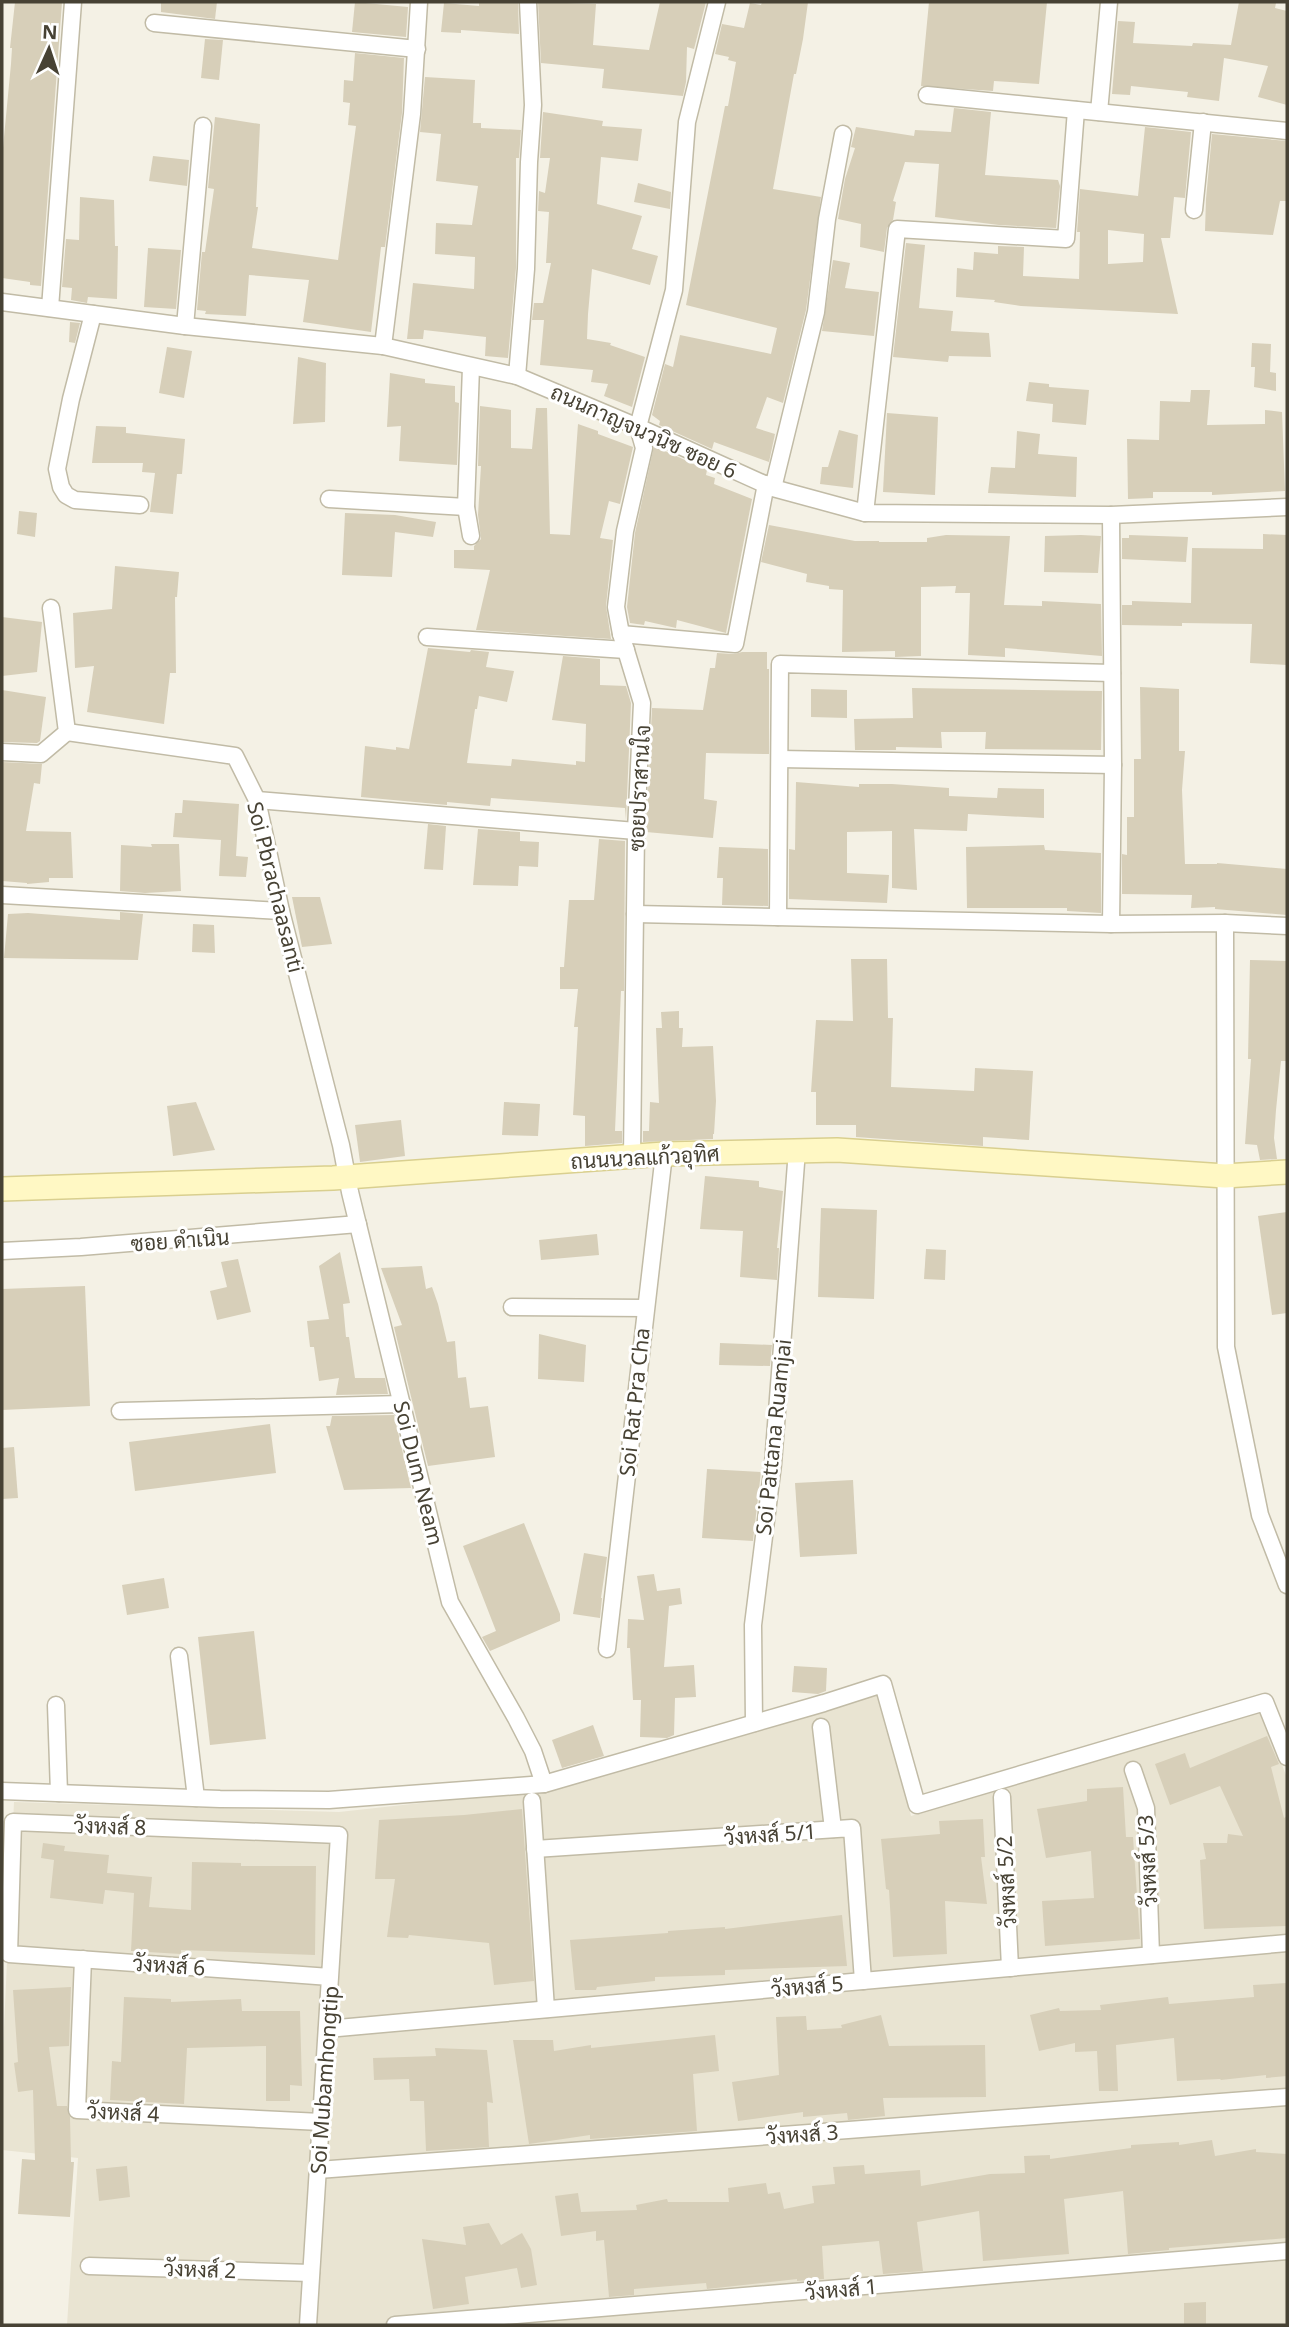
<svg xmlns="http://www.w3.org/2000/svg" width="1289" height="2327" font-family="'Noto Sans',Sarabun,sans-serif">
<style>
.residential{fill:#e9e4d2}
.building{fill:#d7cfb9;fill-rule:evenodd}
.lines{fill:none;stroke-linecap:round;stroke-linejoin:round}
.street-casing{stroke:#c1bba6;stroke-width:19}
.secondary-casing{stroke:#d9cf8f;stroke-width:26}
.street{stroke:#fff;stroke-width:16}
.secondary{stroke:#fff8c4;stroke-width:23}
.labels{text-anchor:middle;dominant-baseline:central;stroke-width:6;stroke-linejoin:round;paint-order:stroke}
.street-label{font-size:21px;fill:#474234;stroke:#fff}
</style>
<rect width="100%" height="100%" fill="#f4f1e5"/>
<polygon class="residential" points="880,1690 911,1816 1261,1710 1287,1778 1287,2325 67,2325 78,2158 2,2150 2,2074 14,1802 339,1812 549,1789"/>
<g class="building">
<polygon points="15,2 62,2 41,286 30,285 30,282 2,278 2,158 11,64 12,48 10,48"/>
<polygon points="161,2 217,2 215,19 161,12"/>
<polygon points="355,2 408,7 406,37 352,32"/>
<polygon points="479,2 518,2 519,34 461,30 461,33 441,32 444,3 479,6"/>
<polygon points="538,2 596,4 593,45 649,50 660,2 706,2 694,49 687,47 686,82 683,96 602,88 604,69 541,63"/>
<polygon points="762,2 808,2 803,39 796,74 794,74 773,189 821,197 806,310 783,403 767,397 756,428 775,434 769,462 714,442 712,449 659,425 660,421 652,415 665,364 673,367 680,335 771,354 777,328 686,305 725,106 728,106 736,62 728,60 729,57 715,54 722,24 744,28 750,3 761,5"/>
<polygon points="929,2 1047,2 1039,84 994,81 993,91 921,86"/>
<polygon points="1239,2 1276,3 1275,8 1287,11 1287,105 1258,97 1268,66 1224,58 1219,101 1187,97 1188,92 1131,86 1130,95 1112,94 1118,21 1135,22 1133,43 1192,46 1193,43 1231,45"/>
<polygon points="205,39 223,40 219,80 201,78"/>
<polygon points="355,53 404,58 402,113 385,247 381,247 371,332 303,322 309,280 249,275 246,316 205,314 206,311 197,310 202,252 205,252 214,189 208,188 215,117 260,124 256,207 258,207 252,248 338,260 356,126 348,125 350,103 343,102 344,80 353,81"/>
<polygon points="425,77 475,80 473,123 481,123 481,128 521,130 519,158 516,158 516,268 508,358 485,356 486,337 424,330 423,339 407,339 413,283 474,289 475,257 435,254 436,223 472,225 478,186 436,181 441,134 420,132"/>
<polygon points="954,108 991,112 985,175 1058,180 1060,186 1056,228 999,225 935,217 939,164 905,162 893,201 896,202 893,220 887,228 884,252 860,247 861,224 838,219 845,179 855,148 851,147 856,127 914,136 915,130 951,132"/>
<polygon points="543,112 603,121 602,126 642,129 638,161 601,157 597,204 642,216 632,249 658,256 650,285 592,269 588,314 587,339 611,343 610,345 645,357 632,407 604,396 608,384 591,382 593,370 540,365 544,320 532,320 534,303 543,303 551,263 546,263 549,212 538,211 539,191 545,193 550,158 540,158"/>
<path d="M1145 127 1191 132 1185 198 1174 197 1170 238H1161L1178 314 1021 306 994 302 995 300 956 297 957 268 973 270 974 252 998 254V246L1024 247 1023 276 1079 279 1080 232H1077L1080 189 1138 196ZM1108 230 1144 234 1143 262 1108 264Z"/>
<polygon points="1212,134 1287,141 1287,201 1280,201 1273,235 1205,231 1206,199"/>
<polygon points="153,156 189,160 187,186 149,181"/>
<polygon points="638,183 671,192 670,209 634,202"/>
<polygon points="80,197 114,200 115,246 118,246 117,299 88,297 87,303 71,300 72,288 62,287 66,239 79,240"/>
<polygon points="906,243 925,245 919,308 953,311 951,331 989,333 991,357 949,356 948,362 893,357"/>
<polygon points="148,248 181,250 176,309 144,307"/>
<polygon points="833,260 850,263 845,288 879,292 874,336 822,331"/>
<polygon points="70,322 80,323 75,343 69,342"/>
<polygon points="1252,343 1271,344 1270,372 1276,373 1276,391 1254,387 1255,367 1251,367"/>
<polygon points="167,347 192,351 184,398 159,393"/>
<polygon points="298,357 326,363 325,422 293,424"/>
<polygon points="390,373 425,379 425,383 455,386 455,402 459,403 457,465 399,461 401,426 387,427"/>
<polygon points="1029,382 1049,384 1049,387 1089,390 1086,425 1052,422 1053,404 1026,401"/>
<polygon points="1191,390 1210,390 1207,425 1265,424 1265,410 1282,412 1285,491 1212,495 1212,492 1153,492 1153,498 1128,499 1127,439 1159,440 1160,401 1190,402"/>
<polygon points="480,406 511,410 511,448 532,449 536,408 547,408 550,534 570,535 578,424 598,431 598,434 633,447 620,504 609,501 600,538 613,540 606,606 611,639 476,630 490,570 454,568 454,550 474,550 474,546 481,539 478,515 481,466 478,466"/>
<polygon points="887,413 938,417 935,495 883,492"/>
<polygon points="96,426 126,427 126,433 185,439 182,474 177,474 173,514 150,512 155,473 142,472 143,463 92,463"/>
<polygon points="839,430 858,435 853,488 820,484 822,467 828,467"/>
<polygon points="1017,431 1040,434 1038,454 1077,457 1076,497 988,493 991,467 1015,468"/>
<polygon points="654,446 707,470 706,475 715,478 714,484 752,499 726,633 677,620 676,628 645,621 644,625 630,623 627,607 635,533"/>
<polygon points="19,511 37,513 35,537 17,534"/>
<polygon points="345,513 395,515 436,522 433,537 395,532 392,577 342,575"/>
<polygon points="769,525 855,541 879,541 879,542 927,542 927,538 946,535 1010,536 1004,605 1042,606 1042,601 1101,604 1102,656 1005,648 1005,657 968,655 970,593 955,593 956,586 921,587 921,656 895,657 895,651 842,652 843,590 829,589 829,586 806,582 807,574 761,562"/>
<polygon points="1263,534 1287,535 1287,665 1250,663 1252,624 1182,623 1182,626 1122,625 1122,605 1132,605 1132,601 1191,603 1192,548 1263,549"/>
<polygon points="1081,535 1101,536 1098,573 1044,572 1045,536"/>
<polygon points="1129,535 1188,537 1186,562 1122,559 1122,538 1129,538"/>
<polygon points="115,566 179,572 177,597 175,597 176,673 170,673 164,724 87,712 94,666 75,668 73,613 112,609"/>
<polygon points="2,617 42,622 37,672 2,676"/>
<polygon points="428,648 470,652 471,650 489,652 486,667 514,671 507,702 479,696 477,709 475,709 467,763 511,766 512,759 576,765 576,761 585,762 586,724 552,720 563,656 600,659 600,685 626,686 631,703 626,820 625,808 491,798 490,806 447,802 447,805 361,797 365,746 396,750 396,747 409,749"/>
<polygon points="742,652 767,652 767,669 769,669 769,754 706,753 704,799 717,801 713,838 646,832 652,708 703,710 710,668 715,668 717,653 734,654"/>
<polygon points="1140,687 1179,689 1179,751 1185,751 1182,790 1185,864 1217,864 1217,863 1287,869 1287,915 1215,909 1215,907 1191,908 1192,895 1122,894 1122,854 1127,855 1127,817 1134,817 1134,759 1141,759"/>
<polygon points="912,688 1102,691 1101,750 985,749 986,732 941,732 942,748 896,747 896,750 855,750 854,719 913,718"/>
<polygon points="811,689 847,690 847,718 811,717"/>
<polygon points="2,690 46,697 40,741 37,743 2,742"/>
<polygon points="2,762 42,764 40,784 34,783 26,831 71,832 73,878 49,878 49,882 27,884 27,883 2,881"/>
<polygon points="796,782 859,787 859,784 892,784 949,788 949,796 997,798 998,788 1044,789 1044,818 968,814 967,831 914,829 917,890 892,888 892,831 847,832 847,873 889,875 887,903 789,899 789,849 795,850"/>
<polygon points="183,800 239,804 236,856 248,857 246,877 219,876 221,840 173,837 175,813 182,813"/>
<polygon points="428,824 446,826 443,870 424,869"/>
<polygon points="478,829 520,832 520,841 539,842 538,867 519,866 518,886 473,885"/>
<polygon points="599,839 625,841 624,991 621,991 615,1131 622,1131 622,1143 585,1146 585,1116 573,1115 578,1027 574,1027 578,989 560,989 560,967 564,967 569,900 594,900"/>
<polygon points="151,844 179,844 181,891 145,893 120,891 121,845 152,847"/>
<polygon points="1044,845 1045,850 1101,853 1101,913 1067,911 1067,908 967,908 966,847"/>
<polygon points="719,847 768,849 768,906 722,905 723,878 717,878"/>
<polygon points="292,897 320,897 332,944 302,947"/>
<polygon points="120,912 143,914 138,960 4,958 8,914 28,913 120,920"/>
<polygon points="193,924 214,925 215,953 192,952"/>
<polygon points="851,959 887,959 888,1018 893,1018 891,1087 974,1091 975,1068 1033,1071 1029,1140 983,1137 983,1146 856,1137 856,1125 816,1125 816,1092 811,1092 816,1020 853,1021"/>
<polygon points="1250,960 1287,961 1287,1061 1281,1061 1276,1110 1274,1138 1277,1159 1260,1160 1257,1145 1245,1144 1251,1059 1248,1059"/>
<polygon points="679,1011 679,1028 683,1028 682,1047 713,1046 716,1101 714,1134 713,1134 713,1139 643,1142 643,1131 649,1131 650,1102 659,1103 656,1028 662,1028 661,1012"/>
<polygon points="196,1102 215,1150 173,1156 167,1106"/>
<polygon points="504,1102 540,1104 538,1136 502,1135"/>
<polygon points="401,1120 405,1156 360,1162 355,1125"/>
<polygon points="705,1176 759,1181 759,1187 783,1191 777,1248 779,1248 777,1280 740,1277 743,1231 700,1229"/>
<polygon points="821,1208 877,1210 874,1299 818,1297"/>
<polygon points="1287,1212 1287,1313 1272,1315 1258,1216"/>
<polygon points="597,1234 599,1255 541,1260 539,1240"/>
<polygon points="926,1249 946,1250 945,1280 924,1279"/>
<polygon points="340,1252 350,1303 343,1304 346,1337 349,1337 355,1378 385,1378 388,1394 336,1395 339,1378 319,1381 314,1347 310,1347 307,1321 329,1319 319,1266"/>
<polygon points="238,1259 251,1312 217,1320 210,1291 227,1287 221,1262"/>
<polygon points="422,1266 426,1289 432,1287 438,1304 447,1342 455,1341 458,1378 466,1377 470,1408 488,1406 495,1457 428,1466 394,1327 402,1325 381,1268"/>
<polygon points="85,1286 90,1406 2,1410 2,1289"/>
<polygon points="539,1334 586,1345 584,1382 538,1379"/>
<polygon points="720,1343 772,1345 770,1366 719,1365"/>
<polygon points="394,1415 411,1488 344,1490 326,1426 330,1426 332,1416"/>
<polygon points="270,1424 276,1473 135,1491 129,1442"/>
<polygon points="14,1447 18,1498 2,1499 2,1448"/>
<polygon points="707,1469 761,1472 753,1541 702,1538"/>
<polygon points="853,1480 857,1554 800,1557 795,1483"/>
<polygon points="524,1523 560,1614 560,1621 490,1651 482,1637 496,1631 463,1546"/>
<polygon points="584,1553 607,1557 601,1598 602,1598 600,1618 573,1614"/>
<polygon points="654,1574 657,1591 680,1588 682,1604 669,1606 664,1667 694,1665 696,1697 675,1698 674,1735 667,1738 640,1737 641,1700 633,1700 630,1648 627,1648 628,1619 644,1620 637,1576"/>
<polygon points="164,1578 169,1608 127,1615 122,1585"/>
<polygon points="254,1631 266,1739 210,1745 198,1637"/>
<polygon points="794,1666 827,1668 826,1691 818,1694 792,1692"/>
<polygon points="593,1725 604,1756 562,1768 552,1740"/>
<polygon points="1267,1736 1279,1764 1271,1767 1284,1818 1287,1816 1287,1926 1204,1929 1200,1860 1206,1859 1203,1843 1227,1843 1228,1834 1243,1836 1220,1786 1170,1805 1155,1764 1185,1753 1190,1768"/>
<polygon points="1123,1787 1126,1837 1133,1837 1140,1939 1045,1946 1042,1901 1094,1898 1091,1851 1046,1858 1037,1809 1087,1801 1087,1789"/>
<polygon points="522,1809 534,1981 494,1985 489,1943 409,1935 408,1938 387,1937 395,1879 375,1879 379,1820 464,1815"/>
<polygon points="983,1819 985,1857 981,1857 987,1904 945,1901 947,1954 893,1957 889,1890 886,1889 881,1839 940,1834 939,1821"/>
<polygon points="43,1843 65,1846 64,1851 109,1855 107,1873 152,1877 149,1907 191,1910 192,1862 241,1863 241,1866 316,1866 315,1955 181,1950 181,1954 131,1951 134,1893 105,1890 103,1904 50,1898 54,1860 41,1858"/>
<polygon points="842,1915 847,1966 725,1970 725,1975 655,1977 655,1981 597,1987 596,1990 575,1990 570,1940 668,1933 668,1931 725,1927 725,1929"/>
<polygon points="1287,1983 1287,2076 1266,2078 1266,2075 1221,2080 1220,2079 1177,2081 1174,2038 1116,2045 1118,2091 1099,2091 1097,2051 1075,2052 1075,2043 1039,2051 1030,2015 1059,2008 1060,2011 1101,2010 1100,2005 1168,1997 1169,2004 1254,1997 1253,1985"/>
<polygon points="71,1987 69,2046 49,2047 57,2106 67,2106 70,2117 71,2162 74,2162 70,2217 18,2214 22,2159 35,2160 33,2090 18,2092 14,2063 18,2062 13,1990"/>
<polygon points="124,1997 171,1999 171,2002 241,1999 242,2011 300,2011 302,2086 290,2085 290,2101 266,2101 266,2046 187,2048 184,2104 110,2100 112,2061 121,2062"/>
<polygon points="881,2015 889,2046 985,2045 986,2097 883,2098 885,2116 857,2119 848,2120 847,2113 803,2117 803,2112 738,2121 732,2082 779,2075 776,2017 806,2016 807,2030 842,2028 841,2025"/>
<polygon points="715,2035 719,2071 693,2074 697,2131 590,2139 590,2135 529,2144 513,2040 553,2040 554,2051 591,2045 591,2048"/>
<polygon points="435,2048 487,2050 493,2103 487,2102 489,2147 426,2151 424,2101 410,2101 409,2079 374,2080 373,2058 436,2056"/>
<polygon points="1212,2140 1215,2156 1256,2149 1256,2152 1287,2154 1287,2238 1169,2248 1169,2250 1128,2254 1123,2191 1064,2199 1069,2254 983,2261 979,2211 917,2222 923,2271 883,2274 879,2241 822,2246 824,2279 797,2281 797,2279 707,2289 706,2283 634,2289 634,2295 609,2297 604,2240 596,2241 596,2231 561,2236 555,2196 578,2193 581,2212 637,2210 636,2205 667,2199 668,2202 729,2202 728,2188 766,2183 768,2194 780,2192 784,2209 814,2203 812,2186 835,2184 833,2167 864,2165 865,2174 920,2170 921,2186 990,2174 1025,2173 1024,2156 1050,2155 1050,2159 1131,2148 1131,2145 1179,2142 1179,2145"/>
<polygon points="127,2166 130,2197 99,2201 96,2169"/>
<polygon points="489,2223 501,2245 522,2233 531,2249 537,2285 521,2288 517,2268 465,2277 469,2304 433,2309 422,2239 466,2245 463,2227"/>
<polygon points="1206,2302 1206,2325 1184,2325 1184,2303"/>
</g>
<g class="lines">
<g class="street-casing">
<g id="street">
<polyline points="154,23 417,49"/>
<polyline points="927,95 1287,131"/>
<polyline points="1099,112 1109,2"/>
<polyline points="1194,210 1203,122"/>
<polyline points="2,302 185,326 383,346 517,376 638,427 773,488 865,513 1111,515 1287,507"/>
<polyline points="50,308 73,2"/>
<polyline points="93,314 71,399 57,469 61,487 66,495 75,500 140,505"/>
<polyline points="185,326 203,126"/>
<polyline points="383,346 412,114 419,2"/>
<polyline points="517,376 526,269 529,162 533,105 528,2"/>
<polyline points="773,488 816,312 827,219 843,134"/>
<polyline points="329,499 466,507"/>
<polyline points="865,513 897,229 1066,239 1076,110"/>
<polyline points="471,536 466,507 471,367"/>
<polyline points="621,634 735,644 766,484"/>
<polyline points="427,637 626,650"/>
<polyline points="67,732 235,756 257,800 281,911 341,1145 350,1192 450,1602 516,1718 533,1751 544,1784"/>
<polyline points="2,752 41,754 67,732 51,608"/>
<polyline points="780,759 1113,765"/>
<polyline points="257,800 636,831"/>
<polyline points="2,895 281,911"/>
<polyline points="635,914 1111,924 1225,923 1287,926"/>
<polyline points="778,917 780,664 1112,673"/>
<polyline points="1225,923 1226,1347 1260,1515 1287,1585"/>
<polyline points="1111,924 1113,765 1111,515"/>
<polyline points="632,1156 636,831 642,703 621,634 616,607 625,531 644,448 638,427 674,290 687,122 717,2"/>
<polyline points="2,1251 81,1247 358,1224"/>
<polyline points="512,1307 645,1308"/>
<polyline points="120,1411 402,1404"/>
<polyline points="607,1649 664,1154"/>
<polyline points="179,1656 196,1798"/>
<polyline points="56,1705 59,1793"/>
<polyline points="754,1723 753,1625 773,1464 797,1150"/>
<polyline points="821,1727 833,1829"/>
<polyline points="1133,1770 1146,1808 1151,1955"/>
<polyline points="2,1791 220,1799 329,1800 544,1784 824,1703 883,1684 917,1805 1265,1702 1287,1757"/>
<polyline points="1002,1797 1010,1968"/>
<polyline points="532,1801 546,2009"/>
<polyline points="535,1849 852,1828 863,1981"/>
<polyline points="83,1959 77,2110 321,2122"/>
<polyline points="327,2029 1287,1943"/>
<polyline points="318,2170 1287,2097"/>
<polyline points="89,2266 311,2273"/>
<polyline points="308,2325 339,1835 13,1822 9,1954 330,1977"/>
<polyline points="395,2325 1287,2251"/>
</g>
</g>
<g class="secondary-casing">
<polyline id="secondary" points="2,1189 333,1178 664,1154 837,1150 1225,1176 1287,1172"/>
</g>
<use href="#street" class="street"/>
<use href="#secondary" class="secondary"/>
</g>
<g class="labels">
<g class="street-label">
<text transform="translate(644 431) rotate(24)">ถนนกาญจนวนิช ซอย 6</text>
<text transform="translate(639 788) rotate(-87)">ซอยปราสานใจ</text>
<text transform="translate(276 887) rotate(76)">Soi Pbrachaasanti</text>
<text transform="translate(645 1157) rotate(-3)">ถนนนวลแก้วอุทิศ</text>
<text transform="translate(180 1240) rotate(-4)">ซอย ดำเนิน</text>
<text transform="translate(634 1402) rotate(-84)">Soi Rat Pra Cha</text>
<text transform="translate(773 1437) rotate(-84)">Soi Pattana Ruamjai</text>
<text transform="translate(419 1473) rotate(76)">Soi Dum Neam</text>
<text transform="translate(110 1826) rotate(2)">วังหงส์ 8</text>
<text transform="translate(770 1834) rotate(-4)">วังหงส์ 5/1</text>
<text transform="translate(1147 1861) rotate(-93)">วังหงส์ 5/3</text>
<text transform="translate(1006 1882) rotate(-93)">วังหงส์ 5/2</text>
<text transform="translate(169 1965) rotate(4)">วังหงส์ 6</text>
<text transform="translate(807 1986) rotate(-5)">วังหงส์ 5</text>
<text transform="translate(324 2080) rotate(-86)">Soi Mubamhongtip</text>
<text transform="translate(123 2112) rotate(3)">วังหงส์ 4</text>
<text transform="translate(802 2134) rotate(-4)">วังหงส์ 3</text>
<text transform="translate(200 2269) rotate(2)">วังหงส์ 2</text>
<text transform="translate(841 2289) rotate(-5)">วังหงส์ 1</text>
</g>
</g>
<rect width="1289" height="2327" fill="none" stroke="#474234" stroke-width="7"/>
<g transform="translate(49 49) rotate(3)" stroke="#ffffff" stroke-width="5" paint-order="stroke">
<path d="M0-5L12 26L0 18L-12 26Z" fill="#474234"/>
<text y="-10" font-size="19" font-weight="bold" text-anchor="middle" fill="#474234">N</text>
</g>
</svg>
